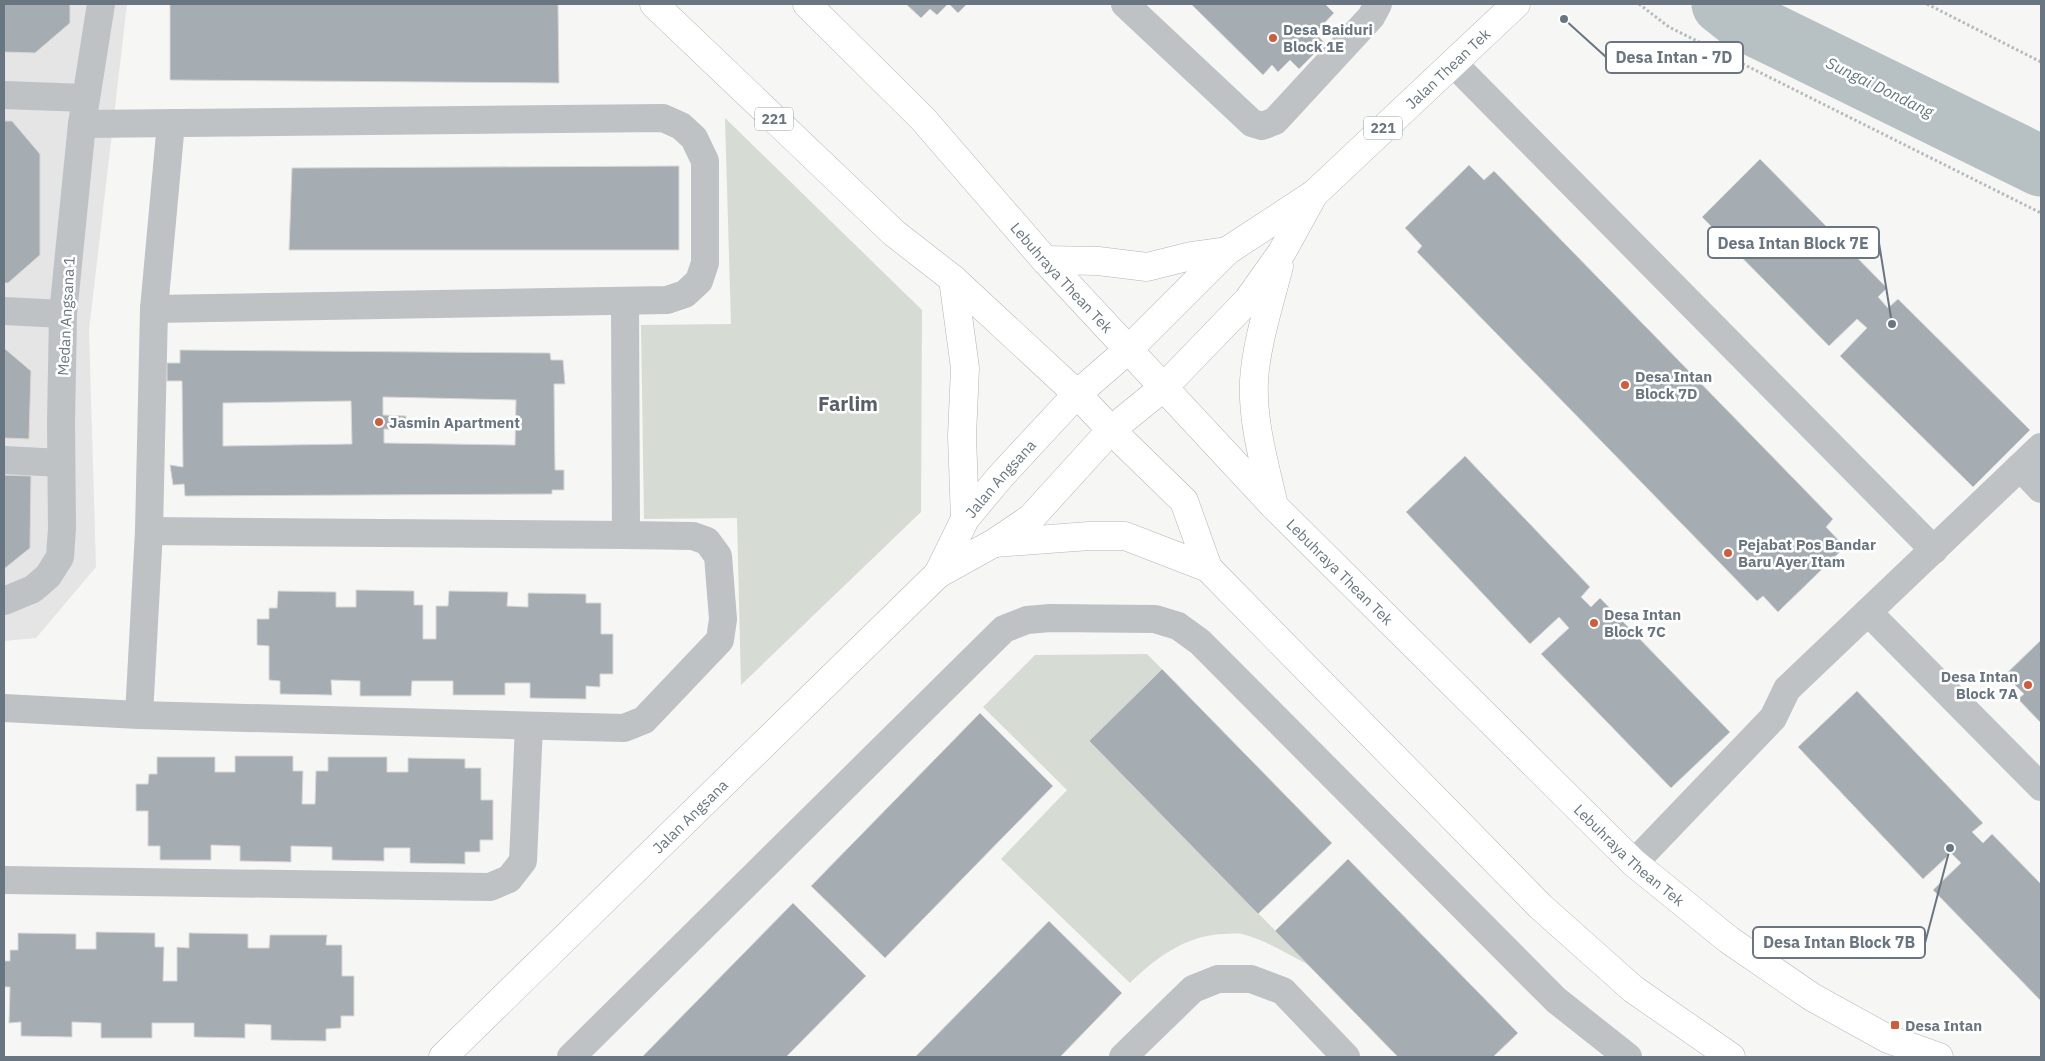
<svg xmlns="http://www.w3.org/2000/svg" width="2045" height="1061" font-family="'IBM Plex Sans',sans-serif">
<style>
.built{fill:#e4e5e4}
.green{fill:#d6dbd3}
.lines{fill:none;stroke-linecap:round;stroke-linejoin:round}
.river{stroke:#b7c1c4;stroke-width:61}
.building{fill:#a6adb2;stroke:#d8d8d6;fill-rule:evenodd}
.major-casing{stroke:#b2b6b9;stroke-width:29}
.path{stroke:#b8bbbd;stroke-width:3;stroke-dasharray:2.5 2.5;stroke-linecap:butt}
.minor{stroke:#bec2c5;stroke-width:28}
.major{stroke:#fff;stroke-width:28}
.poi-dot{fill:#cd5d3d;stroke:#fff;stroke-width:2}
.labels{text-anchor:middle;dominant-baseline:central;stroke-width:5;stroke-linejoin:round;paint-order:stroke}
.shield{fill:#fff;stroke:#969fa7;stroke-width:1}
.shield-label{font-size:14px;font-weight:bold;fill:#697681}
.poi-label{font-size:15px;font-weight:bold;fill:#697681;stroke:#fff;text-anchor:start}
.street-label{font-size:15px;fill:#697681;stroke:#fff}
.water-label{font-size:16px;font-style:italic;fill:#65777d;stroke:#fff}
.district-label{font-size:20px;font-weight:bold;fill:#566067;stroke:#fff}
.leader{fill:none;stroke:#697681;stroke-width:2}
.callout-dot{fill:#697681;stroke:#fff;stroke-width:2}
.callout{fill:#fff;stroke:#697681;stroke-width:2}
.callout-label{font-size:16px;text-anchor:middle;font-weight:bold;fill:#697681}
</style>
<rect width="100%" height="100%" fill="#f6f6f4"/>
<polygon class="built" points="4,4 127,4 89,330 96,567 36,638 4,641"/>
<g class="green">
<polygon points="725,118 922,310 921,512 741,685 737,518 644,519 641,325 731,324"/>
<path d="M1147 654 1162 669 1089 741 1309 965C1287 954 1266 940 1242 934 1236 933 1229 934 1223 934 1184 936 1156 958 1130 983L1001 859 1067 790 983 707 1035 655Z"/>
</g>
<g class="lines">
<polyline class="river" points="1722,4 1741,19 2041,166"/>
</g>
<g class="building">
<polygon points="4,4 70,4 70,23 35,53 4,52"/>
<polygon points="170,4 558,4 559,83 170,80"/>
<polygon points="906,4 948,4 937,15 930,9 921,18"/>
<polygon points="949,4 967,4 958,13"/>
<polygon points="1191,4 1327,4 1326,5 1334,13 1315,33 1325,43 1299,69 1290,60 1278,72 1272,65 1263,75"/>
<polygon points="4,121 12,121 40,154 40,255 8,283 4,283"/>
<polygon points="1760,159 1887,288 1878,297 1888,308 1898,299 2030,430 1973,487 1840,356 1867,328 1857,319 1829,346 1702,217"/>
<polygon points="1469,165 1484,180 1494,171 1833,519 1826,527 1845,547 1778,612 1763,596 1757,601 1417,252 1422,246 1405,228"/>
<polygon points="679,166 679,250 289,250 292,168"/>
<polygon points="4,348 31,371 29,439 4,438"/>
<path d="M180 350 550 353 551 360H563L565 384H554L555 470H564V490H552V494L185 496 184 484 173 485 170 465 183 467 182 381H167V363H180ZM383 397 516 400 515 445 384 443V429L406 430V416L383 415ZM351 401 352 444 223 446V403Z"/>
<polygon points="1465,456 1590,587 1581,597 1591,607 1600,598 1730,732 1671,788 1541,654 1569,628 1559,617 1530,644 1406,512"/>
<polygon points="4,475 31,476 30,548 4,569"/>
<polygon points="356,590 414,591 414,605 423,605 423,639 436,639 436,606 448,606 449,591 508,592 507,606 528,607 528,593 586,594 586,603 601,603 601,634 613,634 613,674 600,674 600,687 586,686 586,699 530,698 530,683 505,683 505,695 453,695 453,681 412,681 411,696 360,696 360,681 331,680 332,695 280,694 280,681 269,680 269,646 257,645 257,619 269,619 269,608 277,608 278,591 336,592 336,607 356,607"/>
<polygon points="2041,640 2041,723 2018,699 2024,694 2005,675"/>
<polygon points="1162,669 1332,843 1258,914 1089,741"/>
<polygon points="1857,691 1983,823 1972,832 1983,843 1992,834 2041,884 2041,1001 1933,890 1961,863 1951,853 1923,879 1798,747"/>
<polygon points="980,713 1053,786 885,958 811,886"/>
<polygon points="235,756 293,756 293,771 303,771 302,804 315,804 316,771 328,771 328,757 387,757 387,772 408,772 408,758 465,759 465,768 481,768 481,800 493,800 493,840 480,840 480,852 465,852 465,864 410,863 410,848 384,848 384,861 332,860 332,847 291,846 291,862 240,861 240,846 211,845 211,860 160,860 160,846 148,846 148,811 136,811 136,784 148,784 149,774 157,774 157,757 215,757 215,772 235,772"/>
<polygon points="1348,859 1518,1033 1493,1057 1398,1057 1275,931"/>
<polygon points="793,903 866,976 786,1057 642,1057"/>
<polygon points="1049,921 1122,993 1060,1057 915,1057"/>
<polygon points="96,932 155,933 155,947 164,947 163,981 177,981 177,947 189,948 189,933 248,934 248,948 269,948 270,935 327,935 326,945 342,945 342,976 354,976 354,1016 341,1016 341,1028 326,1029 326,1041 271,1040 271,1025 245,1024 245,1038 194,1037 194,1023 152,1023 152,1038 101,1038 101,1023 72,1022 72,1037 21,1036 21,1022 9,1023 10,987 4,987 4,961 10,961 10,950 18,950 18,933 76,934 76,949 96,949"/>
</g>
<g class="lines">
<g class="major-casing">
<g id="major">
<polyline points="654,4 894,233 953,279 1077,394 1111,430 1184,501 1208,568 1541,907 1633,989 1731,1057"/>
<path id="s1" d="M807 4 923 119 1045 260 1274 506 1634 863 1729 940 1812 997 1888 1039 1939 1057"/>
<polyline points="1045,260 1098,261 1147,267 1191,256 1227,251"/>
<polyline points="953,279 965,368 962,436 965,519"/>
<path d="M1274 506C1265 465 1252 423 1254 381 1256 344 1270 302 1279 266"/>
<polyline points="995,543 1089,536 1125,536 1208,568"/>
<path id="s2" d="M938 574 965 519 1000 477 1077 394 1129 349 1227 251 1314 194 1516 4"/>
<path id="s3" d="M443 1057 938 574 994 543 1031 518 1111 430 1164 387 1248 300 1282 252 1314 194"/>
</g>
</g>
<g class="path">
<polyline points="1639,4 1669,27 2041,213"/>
<polyline points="1927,4 2041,62"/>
</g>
<g class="minor">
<polyline points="1125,4 1252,123 1262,126 1275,121 1371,17 1378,4"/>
<polyline points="1453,63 1934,550"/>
<polyline points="4,95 86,98"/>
<polyline points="82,124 663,118 681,126 694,138 705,161 705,263 699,281 685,294 667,300 154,309"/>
<polyline points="4,311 63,314"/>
<polyline points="4,460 61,463"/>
<polyline points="2020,467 2041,489"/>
<polyline points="149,531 626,535"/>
<polyline points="4,601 33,589 48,576 60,557 62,528 61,423 63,314 82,124 101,4"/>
<polyline points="1868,612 2041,787"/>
<polyline points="4,708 139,715 624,728 644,720 720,640 723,619 718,556 707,541 693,536 626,535 625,301"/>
<polyline points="139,715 149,531 154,309 171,123"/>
<polyline points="1634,863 1773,718 1787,689 2041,447"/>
<polyline points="4,880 490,887 509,879 523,861 529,726"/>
<polyline points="571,1057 1004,629 1027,620 1050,618 1155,619 1178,626 1200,642 1556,1000 1628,1057"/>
<polyline points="1123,1057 1193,989 1218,979 1251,979 1283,991 1346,1057"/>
</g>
<use href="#major" class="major"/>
</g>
<g class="poi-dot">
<circle cx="1273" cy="38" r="5"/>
<circle cx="1625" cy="385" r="5"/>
<circle cx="379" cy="422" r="5"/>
<circle cx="1728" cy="553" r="5"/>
<circle cx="1594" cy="623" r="5"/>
<circle cx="2028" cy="685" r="5"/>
<rect x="1890" y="1020" width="10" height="10" rx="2.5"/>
</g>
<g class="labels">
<g class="shield">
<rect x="755" y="107.5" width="38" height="23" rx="4"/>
<rect x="1364" y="116.5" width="38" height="23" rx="4"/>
</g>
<g class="shield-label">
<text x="774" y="119">221</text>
<text x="1383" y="128">221</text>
</g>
<g class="poi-label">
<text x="1283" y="29">Desa Baiduri<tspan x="1283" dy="17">Block 1E</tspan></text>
<text x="1635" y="376">Desa Intan<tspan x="1635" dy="17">Block 7D</tspan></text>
<text x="389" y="422">Jasmin Apartment</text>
<text x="1738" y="544">Pejabat Pos Bandar<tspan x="1738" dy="17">Baru Ayer Itam</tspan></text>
<text x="1604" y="614">Desa Intan<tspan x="1604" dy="17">Block 7C</tspan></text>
<text x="2018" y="676" text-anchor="end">Desa Intan<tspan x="2018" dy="17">Block 7A</tspan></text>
<text x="1905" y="1025">Desa Intan</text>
</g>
<g class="street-label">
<text stroke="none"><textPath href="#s2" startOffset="724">Jalan Thean Tek</textPath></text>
<text stroke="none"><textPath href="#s1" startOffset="374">Lebuhraya Thean Tek</textPath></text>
<text transform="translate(66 316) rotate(-87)">Medan Angsana 1</text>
<text stroke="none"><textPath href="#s2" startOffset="115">Jalan Angsana</textPath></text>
<text stroke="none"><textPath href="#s1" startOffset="779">Lebuhraya Thean Tek</textPath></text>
<text stroke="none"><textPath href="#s3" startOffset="345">Jalan Angsana</textPath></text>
<text stroke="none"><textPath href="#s1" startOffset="1184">Lebuhraya Thean Tek</textPath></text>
</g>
<g class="water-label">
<text transform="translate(1880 87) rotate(26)">Sungai Dondang</text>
</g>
<g class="district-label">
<text x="848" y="403">Farlim</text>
</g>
</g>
<path class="leader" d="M1564 19L1606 57M1892 324L1879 243M1950 848L1925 943"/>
<g class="callout-dot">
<circle cx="1564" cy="19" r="5"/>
<circle cx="1892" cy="324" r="5"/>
<circle cx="1950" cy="848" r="5"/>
</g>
<g class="callout">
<rect x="1606" y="42" width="137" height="31" rx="5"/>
<rect x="1708" y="227" width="171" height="31" rx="5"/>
<rect x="1753" y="927" width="172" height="31" rx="5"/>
</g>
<g class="callout-label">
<text x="1674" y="63">Desa Intan - 7D</text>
<text x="1793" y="249">Desa Intan Block 7E</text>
<text x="1839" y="948">Desa Intan Block 7B</text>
</g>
<rect width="2045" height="1061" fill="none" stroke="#697681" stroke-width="10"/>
</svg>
